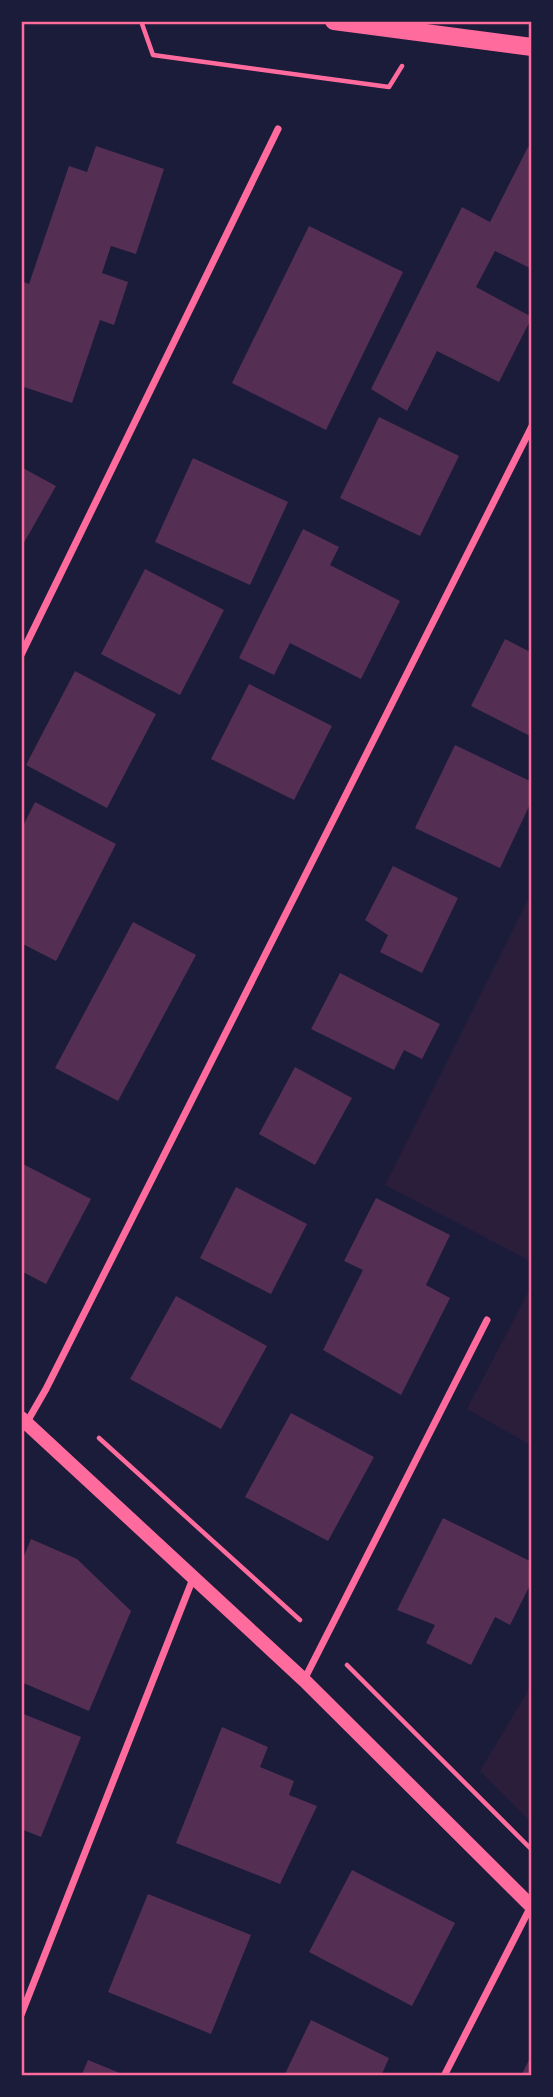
<svg xmlns="http://www.w3.org/2000/svg" width="553" height="2097" font-family="Mulish,sans-serif">
<style>
.green{fill:#2a1e3b}
.building{fill:#542f53}
.lines{fill:none;stroke-linecap:round;stroke-linejoin:round}
.path{stroke:#ff6b9d;stroke-width:4.5}
.minor{stroke:#ff6b9d;stroke-width:7}
.secondary{stroke:#ff6b9d;stroke-width:14}
.primary{stroke:#ff6b9d;stroke-width:18}
.neatline{fill:none;stroke:#ff6b9d;stroke-width:2.5}
</style>
<rect width="100%" height="100%" fill="#1b1b3a"/>
<g class="green">
<polygon points="532,892 532,1262 385,1185"/>
<polygon points="532,1285 532,1446 467,1409"/>
<polygon points="532,1684 532,1823 480,1771"/>
</g>
<g class="building">
<polygon points="96,146 164,169 136,254 111,246 102,273 128,282 114,325 100,320 72,403 21,386 21,281 29,284 69,166 87,172"/>
<polygon points="528,147 532,149 532,269 495,251 476,287 532,317 499,382 437,351 407,411 371,389 462,207 490,222"/>
<polygon points="309,226 403,272 326,430 232,383"/>
<polygon points="379,417 459,456 420,536 340,498"/>
<polygon points="193,458 288,502 250,585 155,542"/>
<polygon points="21,467 56,486 21,548"/>
<polygon points="303,529 339,547 330,565 400,601 361,679 290,643 274,675 239,658"/>
<polygon points="145,569 224,610 180,695 101,654"/>
<polygon points="505,639 532,653 532,737 471,706"/>
<polygon points="75,671 156,714 107,808 26,765"/>
<polygon points="249,684 332,726 294,800 211,759"/>
<polygon points="455,745 532,782 532,800 500,868 415,828"/>
<polygon points="35,802 116,844 56,961 21,943 21,830"/>
<polygon points="393,866 458,898 422,973 380,952 388,935 365,920"/>
<polygon points="133,922 196,955 118,1101 55,1068"/>
<polygon points="340,973 440,1024 422,1059 404,1050 394,1070 311,1029"/>
<polygon points="295,1067 352,1098 315,1165 259,1134"/>
<polygon points="21,1163 91,1199 46,1284 21,1271"/>
<polygon points="236,1187 307,1224 271,1294 200,1258"/>
<polygon points="376,1198 450,1235 426,1285 450,1298 401,1395 323,1350 363,1270 344,1261"/>
<polygon points="176,1296 267,1346 221,1429 130,1379"/>
<polygon points="291,1413 374,1457 328,1541 245,1497"/>
<polygon points="443,1518 532,1562 532,1581 510,1625 495,1617 471,1665 426,1643 435,1625 397,1610"/>
<polygon points="31,1539 77,1559 131,1611 89,1711 21,1682 21,1563"/>
<polygon points="21,1713 81,1737 41,1837 21,1829"/>
<polygon points="222,1727 268,1747 260,1767 294,1781 289,1795 317,1806 280,1884 176,1843"/>
<polygon points="352,1870 455,1923 412,2006 309,1952"/>
<polygon points="148,1894 251,1935 211,2034 108,1992"/>
<polygon points="311,2020 389,2058 381,2076 284,2076"/>
<polygon points="532,2054 532,2076 521,2076"/>
<polygon points="88,2060 127,2076 81,2076"/>
</g>
<g class="lines">
<g class="path">
<polyline points="141,21 153,55 389,87 402,66"/>
<polyline points="99,1438 300,1620"/>
<polyline points="347,1665 532,1850"/>
</g>
<g class="minor">
<polyline points="21,655 278,129"/>
<polyline points="27,1422 46,1389 532,426"/>
<polyline points="304,1680 487,1320"/>
<polyline points="21,2015 194,1576"/>
<polyline points="444,2076 531,1906"/>
</g>
<polyline class="secondary" points="21,1418 304,1680 532,1907"/>
<polyline class="primary" points="334,21 532,47"/>
</g>
<rect width="553" height="2097" fill="none" stroke="#1b1b3a" stroke-width="46"/>
<rect x="23" y="23" width="507" height="2051" class="neatline"/>
</svg>
